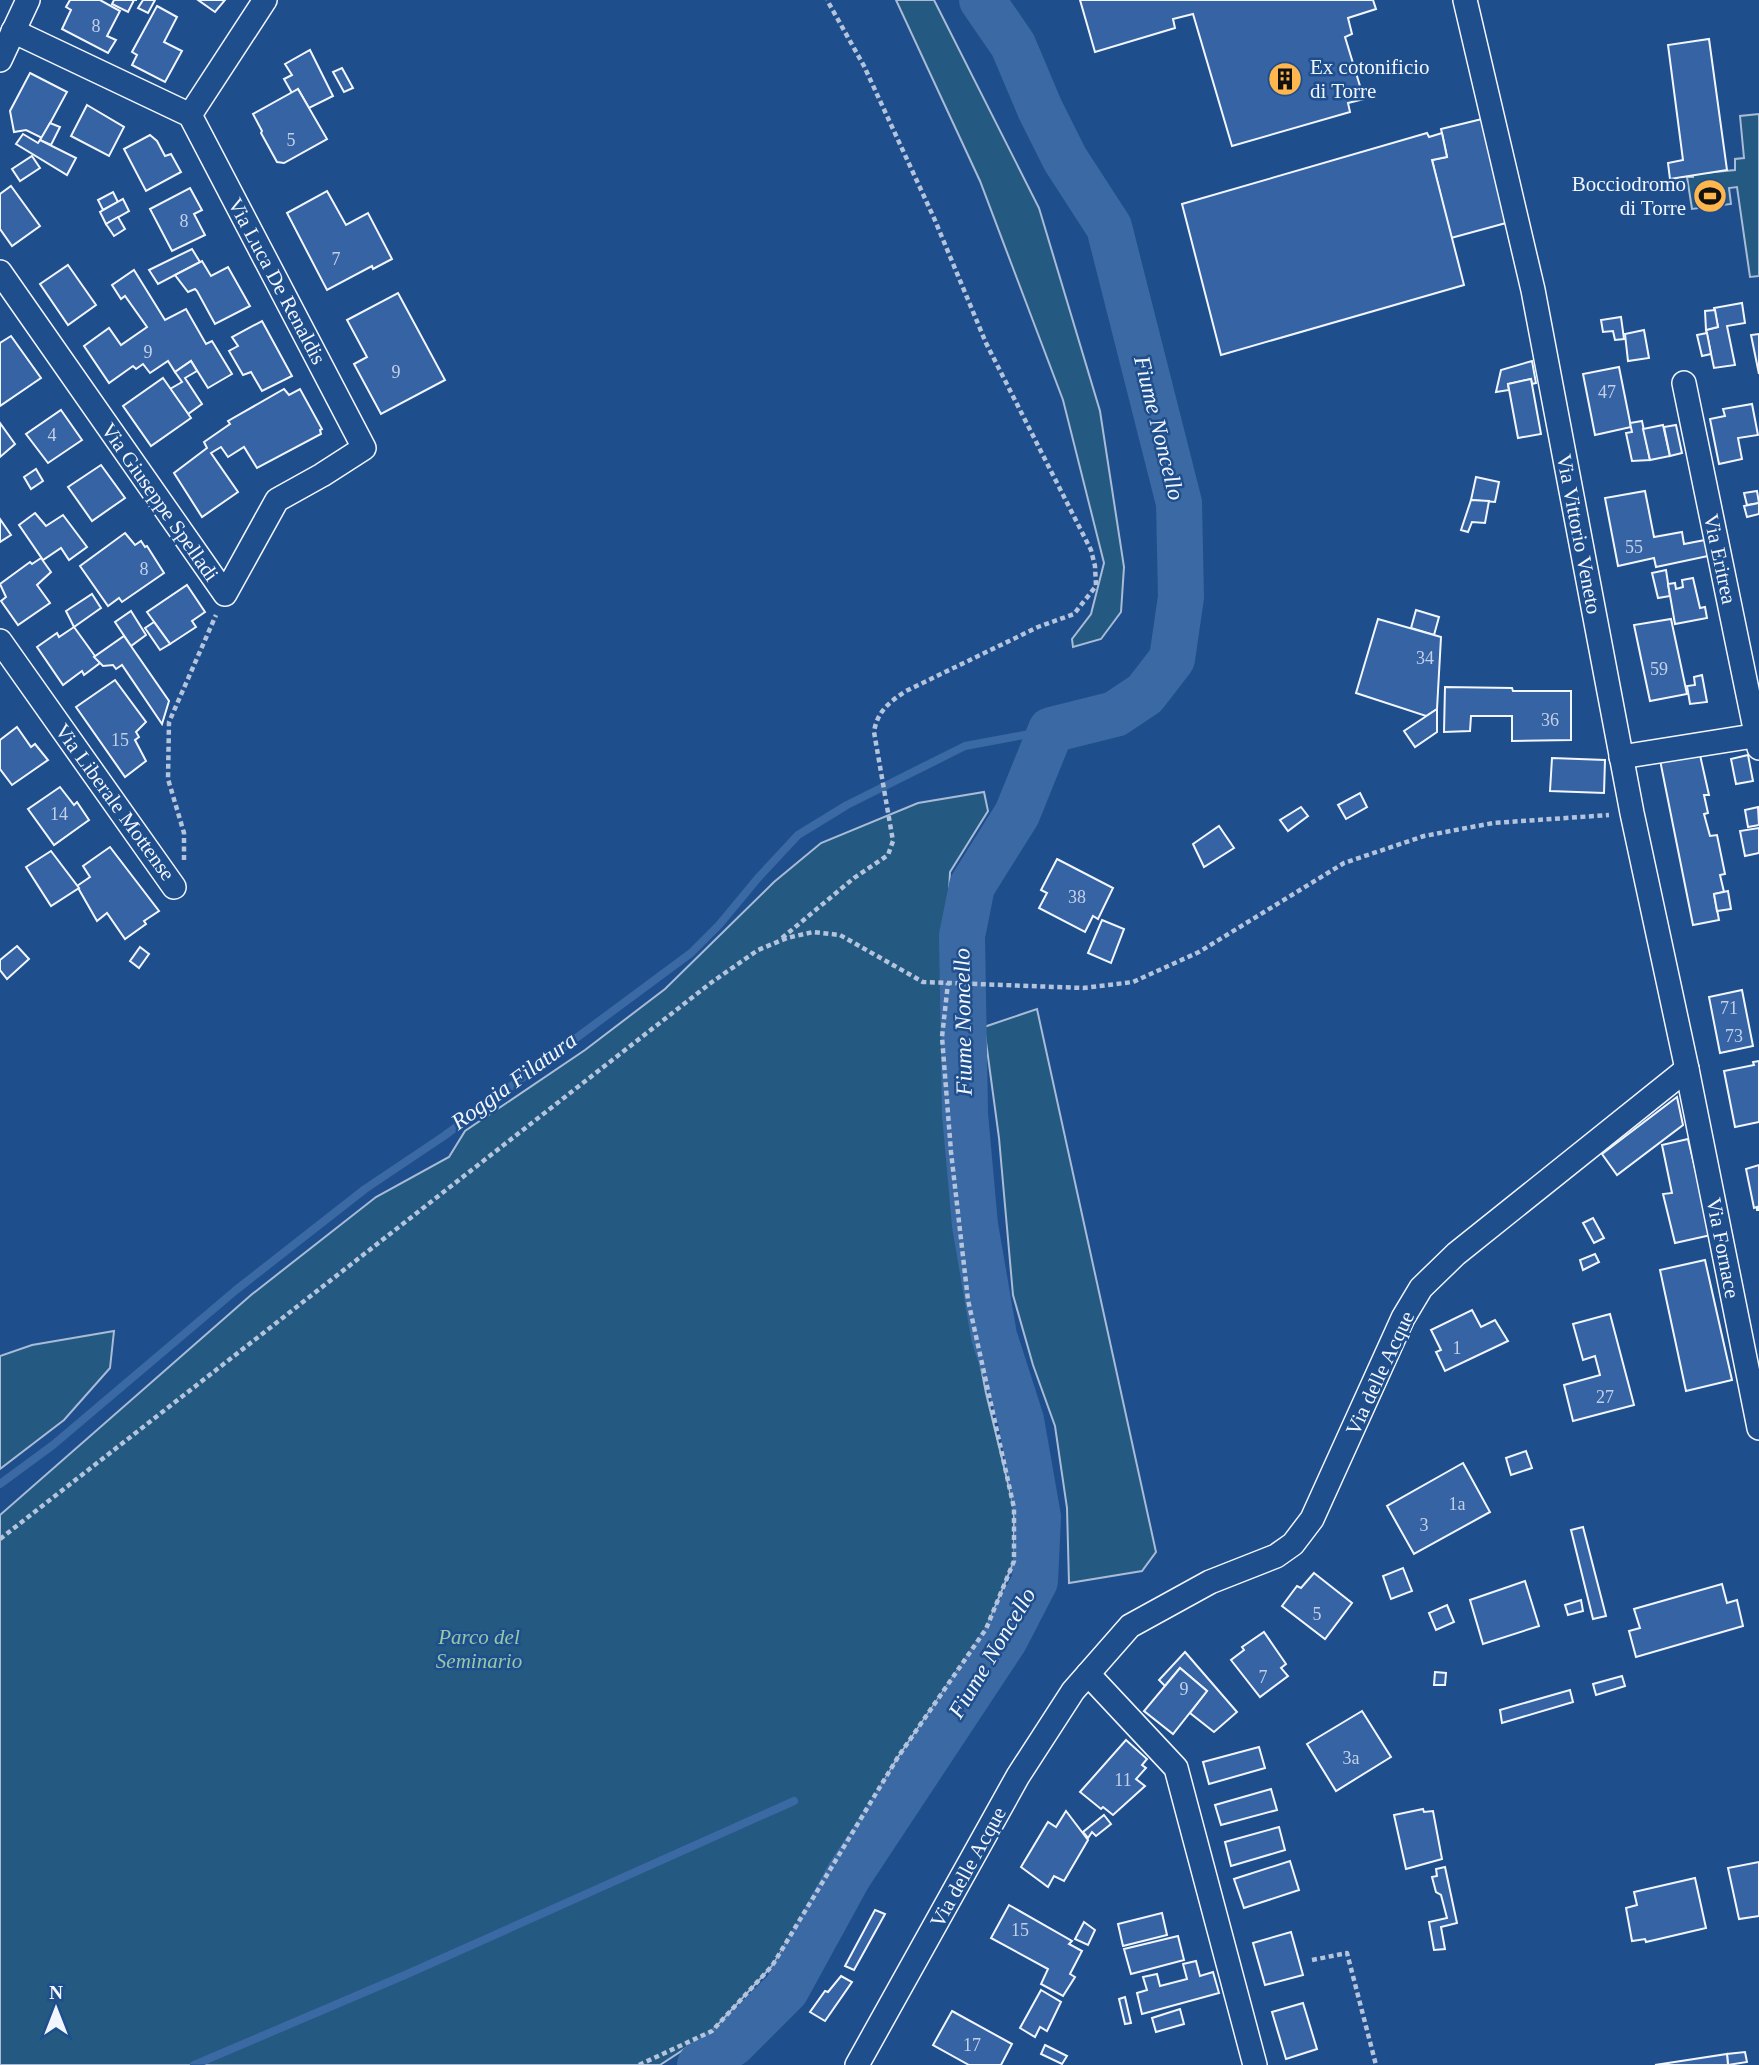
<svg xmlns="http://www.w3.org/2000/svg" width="1759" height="2065" font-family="'Times New Roman',serif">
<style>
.green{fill:#245a82;stroke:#a8bbd7;stroke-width:2}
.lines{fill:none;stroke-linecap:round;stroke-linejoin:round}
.stream{stroke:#3b69a3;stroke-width:8}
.river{stroke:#3b69a3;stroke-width:46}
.building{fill:#3563a3;stroke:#f2f6ff;stroke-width:2}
.minor-casing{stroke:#f2f6ff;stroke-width:26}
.path{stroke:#b3c4dc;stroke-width:4.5;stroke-dasharray:5 3.5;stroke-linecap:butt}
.minor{stroke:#1f4e8c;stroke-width:23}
.labels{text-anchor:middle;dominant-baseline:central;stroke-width:5;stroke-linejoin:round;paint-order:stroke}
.number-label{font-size:18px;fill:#c3d1e8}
.poi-label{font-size:21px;fill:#f2f6ff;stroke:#1f4e8c;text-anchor:start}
.street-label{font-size:21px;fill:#f2f6ff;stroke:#1f4e8c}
.park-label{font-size:21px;font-style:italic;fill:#97c8a6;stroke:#1f4e8c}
.water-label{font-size:23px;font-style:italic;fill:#f2f6ff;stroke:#1f4e8c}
</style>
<rect width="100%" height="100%" fill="#1f4e8c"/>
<g class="green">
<polygon points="896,0 934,0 1039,208 1100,411 1124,567 1121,612 1101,639 1073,647 1072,639 1091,614 1104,563 1063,400 980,181"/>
<polygon points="1759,114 1759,276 1750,277 1737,187 1729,188 1731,204 1692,209 1687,177 1693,177 1693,174 1735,170 1735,159 1744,158 1740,116"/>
<polygon points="984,792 988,811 950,872 942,1037 951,1152 968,1300 986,1393 1014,1508 1014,1561 986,1629 898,1757 827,1878 772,1966 712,2031 660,2065 0,2065 0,1515 251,1295 376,1197 449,1157 465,1131 585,1050 665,989 774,882 821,843 918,803"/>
<polygon points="1037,1009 1156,1552 1142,1571 1069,1583 1067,1508 1055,1426 1033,1365 1013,1295 999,1138 984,1027"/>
<polygon points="114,1331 110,1368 64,1420 0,1469 0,1356 32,1345"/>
</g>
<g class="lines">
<g class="stream">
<polyline points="0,1484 53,1445 236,1290 365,1189 444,1136 691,953 719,925 758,878 798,835 847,805 965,746 1051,730"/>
<polyline points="194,2065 405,1975 794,1801"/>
</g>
<polyline class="river" points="700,2065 733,2043 786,1990 849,1875 1005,1639 1035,1581 1038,1517 1021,1420 994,1336 975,1225 965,1114 962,936 972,886 1017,814 1051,730 1115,714 1145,694 1172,659 1181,597 1179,503 1109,227 1065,159 1040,109 1013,45 982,0"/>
</g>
<g class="building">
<polygon points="70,0 100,0 120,11 107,36 116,40 108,53 62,29 71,10 66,7"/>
<polygon points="114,0 137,0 134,0 128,12 112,4"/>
<polygon points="143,0 155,0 148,13 138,8"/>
<polygon points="198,0 225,0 215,12"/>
<polygon points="1080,0 1373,0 1376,9 1348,18 1352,34 1345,37 1364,99 1348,103 1350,112 1232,146 1193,14 1173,19 1175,28 1095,52"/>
<polygon points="157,6 177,17 164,42 182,51 165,82 132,65 137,55 132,52"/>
<polygon points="1709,39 1727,170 1670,179 1668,163 1683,160 1668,45"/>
<polygon points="310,50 333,96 309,108 298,89 292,93 284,79 292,75 285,64"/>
<polygon points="342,68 353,88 344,92 333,72"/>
<polygon points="30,73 67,92 42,138 26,130 14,132 10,111"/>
<polygon points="298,89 327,139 284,163 277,162 261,133 262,131 253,114"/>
<polygon points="87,105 124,127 109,156 71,136"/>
<polygon points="1482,119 1506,223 1451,238 1432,160 1447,157 1441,129"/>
<polygon points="50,123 60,127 51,145 40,140"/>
<polygon points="1427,133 1429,137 1442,133 1447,157 1432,160 1464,285 1221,355 1182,204"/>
<polygon points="23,134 38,143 40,140 76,158 67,175 16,144"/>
<polygon points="150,135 157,141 165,156 171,154 181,172 146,191 124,149"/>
<polygon points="32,156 40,168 20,181 12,169"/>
<polygon points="11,186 40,226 12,246 0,229 0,194"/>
<polygon points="190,188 202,210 194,214 205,235 172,251 150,209"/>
<polygon points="327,191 346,225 368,213 392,259 373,269 372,266 327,290 287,213"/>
<polygon points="113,192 118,202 103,210 98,200"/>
<polygon points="123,199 129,211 106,224 100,212"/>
<polygon points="118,217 125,229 114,236 106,224"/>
<polygon points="192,249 200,262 158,284 149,270"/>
<polygon points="202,261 211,276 228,267 250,306 215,324 197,291 195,289 188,292 175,275"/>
<polygon points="68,265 96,305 68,325 40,284"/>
<polygon points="134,270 165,320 186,309 206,344 212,341 232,374 208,388 191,361 175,372 168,361 150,373 143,364 136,369 133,366 109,383 84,346 109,328 121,345 147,327 125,296 121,299 112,285"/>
<polygon points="398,293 445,380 381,414 354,364 367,357 347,320"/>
<polygon points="1742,303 1745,323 1727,326 1735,365 1714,368 1706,330 1718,327 1714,308"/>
<polygon points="1715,310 1718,327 1706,330 1705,311"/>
<polygon points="1621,317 1624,339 1615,340 1613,331 1603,332 1601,320"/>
<polygon points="262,321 292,376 262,391 251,372 243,375 229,351 238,346 232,337"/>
<polygon points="1644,330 1649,358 1628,361 1625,334"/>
<polygon points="1707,333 1711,354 1702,356 1697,335"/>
<polygon points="1759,334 1759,374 1751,335"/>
<polygon points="11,336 41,378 0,406 0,343"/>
<polygon points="191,361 197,371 185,378 202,404 188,414 170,389 182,382 175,372"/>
<polygon points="1532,361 1536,383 1532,384 1531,379 1508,384 1509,390 1496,392 1501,370"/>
<polygon points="1619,367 1631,427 1595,435 1583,374"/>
<polygon points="163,378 191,418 151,446 123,406"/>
<polygon points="1531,379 1541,434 1518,438 1508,384"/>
<polygon points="284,389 289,395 300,389 322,429 320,430 321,434 257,468 244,447 228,457 221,447 211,453 238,492 202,517 174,473 207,448 204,442 230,424 228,421"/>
<polygon points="1752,404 1758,435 1738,438 1742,459 1719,464 1710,419 1725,416 1723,409"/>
<polygon points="61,410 82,440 48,463 26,434"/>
<polygon points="1642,421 1650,460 1632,461 1626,433 1632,432 1630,423"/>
<polygon points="0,423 15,444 0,457"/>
<polygon points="1663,425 1670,456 1650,460 1643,429"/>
<polygon points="1676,425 1682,453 1670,456 1664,427"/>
<polygon points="101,465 125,498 92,521 68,487"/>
<polygon points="36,469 43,481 31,489 24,477"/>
<polygon points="1476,477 1499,482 1495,502 1471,500"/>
<polygon points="1645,491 1654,537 1682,532 1684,544 1705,540 1708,556 1656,567 1654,558 1618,566 1605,498"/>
<polygon points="1757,491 1759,503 1747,505 1744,493"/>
<polygon points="1471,500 1489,501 1485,523 1472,522 1468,532 1461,530"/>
<polygon points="1759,503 1759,514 1747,517 1744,506"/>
<polygon points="35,513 46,526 63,515 87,547 69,560 61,548 43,560 19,525"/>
<polygon points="0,519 11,535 0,542"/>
<polygon points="125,533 135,545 141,541 145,547 147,546 164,573 122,602 119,598 108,606 80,566"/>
<polygon points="41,558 51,572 37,585 50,603 18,625 1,601 6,597 0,584 30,562 32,564"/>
<polygon points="1666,570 1670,596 1658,598 1652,573"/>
<polygon points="1693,578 1700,608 1705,607 1707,618 1675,624 1668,584 1675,583 1676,589 1683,587 1682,580"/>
<polygon points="187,585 205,612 192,621 196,627 170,644 147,612"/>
<polygon points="92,594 101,608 74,627 66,611"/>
<polygon points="1416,610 1439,617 1434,635 1411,628"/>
<polygon points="131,611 146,635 131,646 115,622"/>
<polygon points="1378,619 1441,637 1437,709 1426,716 1356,693"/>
<polygon points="1671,619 1687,694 1650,701 1634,625"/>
<polygon points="154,622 170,644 160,650 145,628"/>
<polygon points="74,627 100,663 84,675 82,671 63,685 37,647 57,633 59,637"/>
<polygon points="124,636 169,701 162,724 122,665 116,669 113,665 103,666 94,657"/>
<polygon points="1702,675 1707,702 1690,704 1687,686 1695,685 1694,677"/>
<polygon points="115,680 146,722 136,732 139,737 135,740 146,761 125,777 76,707"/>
<polygon points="1445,687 1512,688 1513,691 1571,691 1571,740 1512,741 1512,716 1471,716 1470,731 1444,732"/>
<polygon points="1437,709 1437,732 1415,747 1404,731"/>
<polygon points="17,727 31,747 35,744 48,760 12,785 0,769 0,740"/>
<polygon points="1700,755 1709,795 1704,795 1708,813 1704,814 1710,836 1717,835 1725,874 1720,875 1724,892 1714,894 1719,920 1693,925 1660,760"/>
<polygon points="1748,755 1753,781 1736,784 1731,759"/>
<polygon points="1552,758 1605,760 1604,793 1550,791"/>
<polygon points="60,787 74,805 77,802 89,820 54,845 28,809"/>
<polygon points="1360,793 1367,807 1346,819 1338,805"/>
<polygon points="1301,807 1308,816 1288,831 1280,820"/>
<polygon points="1758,807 1759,825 1748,827 1745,810"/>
<polygon points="1219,826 1234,848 1204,867 1193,844"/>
<polygon points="1759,828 1759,853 1745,856 1740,831"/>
<polygon points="110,847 159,911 144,921 146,924 125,939 107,913 97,921 77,886 90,877 83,866"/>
<polygon points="51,851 79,888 51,906 26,867"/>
<polygon points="1057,859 1113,888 1098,919 1093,916 1085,932 1039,908 1047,893 1041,890"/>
<polygon points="1728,891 1731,909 1717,911 1714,894"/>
<polygon points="1102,920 1124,929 1111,963 1088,953"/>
<polygon points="17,946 29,959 7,979 0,970 0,960"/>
<polygon points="140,947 149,954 139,968 130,961"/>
<polygon points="1742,990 1753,1046 1720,1053 1709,997"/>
<polygon points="1759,1061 1759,1122 1735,1127 1724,1071 1754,1065 1753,1062"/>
<polygon points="1677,1097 1683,1125 1617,1175 1602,1154"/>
<polygon points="1688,1139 1711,1235 1675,1243 1663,1194 1672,1193 1662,1145"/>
<polygon points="1759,1165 1759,1210 1757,1210 1757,1207 1754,1208 1746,1169"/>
<polygon points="1593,1218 1604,1238 1594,1243 1583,1223"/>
<polygon points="1595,1254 1599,1262 1583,1270 1580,1260"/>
<polygon points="1705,1260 1732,1380 1686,1391 1660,1270"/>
<polygon points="1472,1310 1481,1327 1495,1320 1508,1341 1445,1371 1436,1352 1441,1350 1431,1330"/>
<polygon points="1610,1314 1634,1405 1573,1421 1564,1385 1600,1375 1595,1356 1583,1360 1573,1324"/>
<polygon points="1526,1451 1532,1468 1511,1475 1506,1458"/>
<polygon points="1463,1463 1490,1512 1414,1554 1387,1506"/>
<polygon points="1583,1527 1606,1616 1593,1619 1571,1530"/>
<polygon points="1403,1568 1412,1591 1391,1599 1383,1576"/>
<polygon points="1314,1573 1352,1603 1325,1639 1282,1606 1297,1586 1301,1588"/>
<polygon points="1525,1581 1539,1626 1483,1644 1470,1600"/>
<polygon points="1722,1584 1727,1603 1737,1600 1743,1626 1636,1657 1629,1631 1640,1628 1634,1609"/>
<polygon points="1581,1600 1583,1611 1568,1615 1565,1605"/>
<polygon points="1447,1605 1454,1622 1436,1630 1429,1613"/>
<polygon points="1264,1632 1286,1664 1281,1668 1288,1676 1260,1697 1231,1660 1244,1650 1242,1647"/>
<polygon points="1185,1652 1237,1712 1214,1732 1190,1713 1207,1691 1180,1668 1165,1686 1159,1680"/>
<polygon points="1180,1668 1207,1691 1173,1734 1144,1711"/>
<polygon points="1435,1672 1446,1673 1445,1685 1434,1685"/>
<polygon points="1622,1676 1625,1686 1596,1695 1593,1684"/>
<polygon points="1570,1690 1573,1702 1502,1723 1500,1710"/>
<polygon points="1362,1711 1391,1757 1336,1791 1307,1744"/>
<polygon points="1126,1740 1147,1759 1142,1765 1146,1768 1136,1779 1145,1786 1113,1815 1103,1807 1101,1809 1080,1792"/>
<polygon points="1259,1747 1265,1768 1209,1784 1203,1762"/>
<polygon points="1271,1789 1277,1810 1221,1825 1215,1805"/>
<polygon points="1423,1809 1424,1812 1433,1811 1442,1859 1406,1869 1394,1815"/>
<polygon points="1066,1811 1088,1840 1064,1881 1054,1876 1048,1887 1021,1867 1048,1822 1056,1827"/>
<polygon points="1104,1815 1111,1824 1096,1836 1092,1832 1088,1838 1083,1832"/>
<polygon points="1279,1827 1285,1850 1231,1866 1225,1842"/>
<polygon points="1290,1861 1299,1890 1244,1908 1234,1879"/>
<polygon points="1759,1862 1759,1916 1739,1919 1728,1868"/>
<polygon points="1445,1867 1457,1923 1441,1927 1445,1949 1434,1950 1429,1922 1447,1918 1441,1895 1436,1892 1432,1877 1437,1876 1436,1869"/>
<polygon points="1695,1878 1706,1928 1646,1942 1645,1939 1632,1941 1626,1908 1637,1905 1634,1892"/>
<polygon points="1009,1905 1072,1941 1069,1944 1082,1951 1070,1974 1075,1977 1063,1996 1041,1984 1048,1969 991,1938"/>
<polygon points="875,1910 885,1914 854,1970 845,1966"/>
<polygon points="1162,1913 1167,1935 1123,1946 1118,1924"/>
<polygon points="1084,1922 1095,1930 1088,1945 1075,1939"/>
<polygon points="1291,1932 1303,1975 1265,1985 1253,1943"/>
<polygon points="1178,1936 1184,1960 1131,1974 1124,1949"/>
<polygon points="1196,1961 1200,1976 1213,1972 1219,1993 1142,2014 1137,1993 1147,1990 1143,1977 1157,1974 1160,1986 1187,1979 1183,1964"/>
<polygon points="841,1976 852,1982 825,2021 810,2012 825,1991 828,1992"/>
<polygon points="1041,1990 1061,2002 1047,2031 1040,2027 1035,2037 1020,2028"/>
<polygon points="1125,1997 1131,2023 1125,2024 1119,1999"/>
<polygon points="1303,2003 1317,2049 1286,2059 1272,2012"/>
<polygon points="1180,2009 1184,2024 1156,2032 1152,2018"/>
<polygon points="952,2011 1012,2044 1001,2065 969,2065 933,2045"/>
<polygon points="1045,2045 1067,2056 1062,2064 1041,2054"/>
<polygon points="1745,2052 1747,2062 1728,2065 1727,2054"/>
<polygon points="1727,2054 1728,2065 1655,2065"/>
</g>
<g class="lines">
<g class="minor-casing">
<g id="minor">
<polyline points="1465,0 1533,290 1632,813 1687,1069 1759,1428"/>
<polyline points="0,60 28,0"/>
<polyline points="190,115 265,0"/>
<polyline points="0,272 225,594 277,500 322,475 364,448 190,115 13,31"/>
<polyline points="1684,383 1759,748"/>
<polyline points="0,641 174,887"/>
<polyline points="1621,757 1759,735"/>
<polyline points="1088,1674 1176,1768 1255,2065"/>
<polyline points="857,2065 1018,1776 1073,1691 1130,1626 1210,1582 1276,1556 1293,1544 1312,1519 1403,1318 1421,1288 1456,1254 1687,1069"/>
</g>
</g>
<g class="path">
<polyline points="184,860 184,833 168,779 169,722 216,615"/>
<path d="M782 938 854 878 888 855 893 841 874 732C877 712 889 702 906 691L1038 627 1074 614 1096 586 1095 566 1091 550 986 343 934 218 864 66 827 0"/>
<polyline points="0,1539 712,982 758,950 787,938 813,932 840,935 923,982 1083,988 1133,982 1199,952 1344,863 1424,836 1493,823 1609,815"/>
<polyline points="1312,1960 1347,1953 1376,2065"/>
<polyline points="639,2065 712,2031 772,1966 898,1757 986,1629 1014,1561 1014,1508 968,1300 951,1152 942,1037 948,983"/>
</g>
<use href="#minor" class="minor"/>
</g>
<defs>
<g id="building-disc" transform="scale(1.75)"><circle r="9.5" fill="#ffb74d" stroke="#1f4e8c"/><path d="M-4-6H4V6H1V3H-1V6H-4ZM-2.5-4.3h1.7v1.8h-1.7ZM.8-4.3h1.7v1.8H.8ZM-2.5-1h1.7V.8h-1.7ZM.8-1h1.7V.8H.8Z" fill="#111"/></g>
<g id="stadium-disc" transform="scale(1.75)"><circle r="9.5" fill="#ffb74d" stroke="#1f4e8c"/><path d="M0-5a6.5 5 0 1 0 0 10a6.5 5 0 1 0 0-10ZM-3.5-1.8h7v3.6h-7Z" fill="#111"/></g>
</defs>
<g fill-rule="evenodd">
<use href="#building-disc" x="1285" y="79"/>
<use href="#stadium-disc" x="1710" y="196"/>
</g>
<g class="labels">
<g class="number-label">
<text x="96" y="26">8</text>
<text x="291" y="140">5</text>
<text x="184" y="221">8</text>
<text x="336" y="259">7</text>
<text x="148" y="352">9</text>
<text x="396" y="372">9</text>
<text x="1607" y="392">47</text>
<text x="52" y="435">4</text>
<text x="1634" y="547">55</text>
<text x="144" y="569">8</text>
<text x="1425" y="658">34</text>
<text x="1659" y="669">59</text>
<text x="1550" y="720">36</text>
<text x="120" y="740">15</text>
<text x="59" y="814">14</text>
<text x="1077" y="897">38</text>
<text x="1729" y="1008">71</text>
<text x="1734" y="1036">73</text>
<text x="1457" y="1348">1</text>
<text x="1605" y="1397">27</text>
<text x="1457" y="1504">1a</text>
<text x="1424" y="1525">3</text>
<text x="1317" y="1614">5</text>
<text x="1263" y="1677">7</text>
<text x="1184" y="1689">9</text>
<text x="1351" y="1758">3a</text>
<text x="1123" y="1780">11</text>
<text x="1020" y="1930">15</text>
<text x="972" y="2045">17</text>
</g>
<g class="poi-label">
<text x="1310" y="67">Ex cotonificio<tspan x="1310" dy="24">di Torre</tspan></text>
<text x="1686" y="184" text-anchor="end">Bocciodromo<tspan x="1686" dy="24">di Torre</tspan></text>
</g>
<g class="street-label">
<text transform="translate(277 281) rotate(62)">Via Luca De Renaldis</text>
<text transform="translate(160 502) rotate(55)">Via Giuseppe Spelladi</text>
<text transform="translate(1579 534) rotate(79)">Via Vittorio Veneto</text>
<text transform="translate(1720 559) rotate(78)">Via Eritrea</text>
<text transform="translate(115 802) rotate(54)">Via Liberale Mottense</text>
<text transform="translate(1723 1248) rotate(79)">Via Fornace</text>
<text transform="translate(1380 1373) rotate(-65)">Via delle Acque</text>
<text transform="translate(968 1867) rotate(-61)">Via delle Acque</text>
</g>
<g class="park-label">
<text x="479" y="1637">Parco del<tspan x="479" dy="24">Seminario</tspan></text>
</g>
<g class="water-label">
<text transform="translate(1159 428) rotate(76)">Fiume Noncello</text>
<text transform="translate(963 1022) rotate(-91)">Fiume Noncello</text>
<text transform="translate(514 1081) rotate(-36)">Roggia Filatura</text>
<text transform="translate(992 1653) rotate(-59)">Fiume Noncello</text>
</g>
</g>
<g transform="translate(56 2009)" stroke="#1f4e8c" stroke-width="5" paint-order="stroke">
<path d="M0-5L12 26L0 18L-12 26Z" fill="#f2f6ff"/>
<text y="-10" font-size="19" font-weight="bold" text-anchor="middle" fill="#f2f6ff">N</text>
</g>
</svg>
